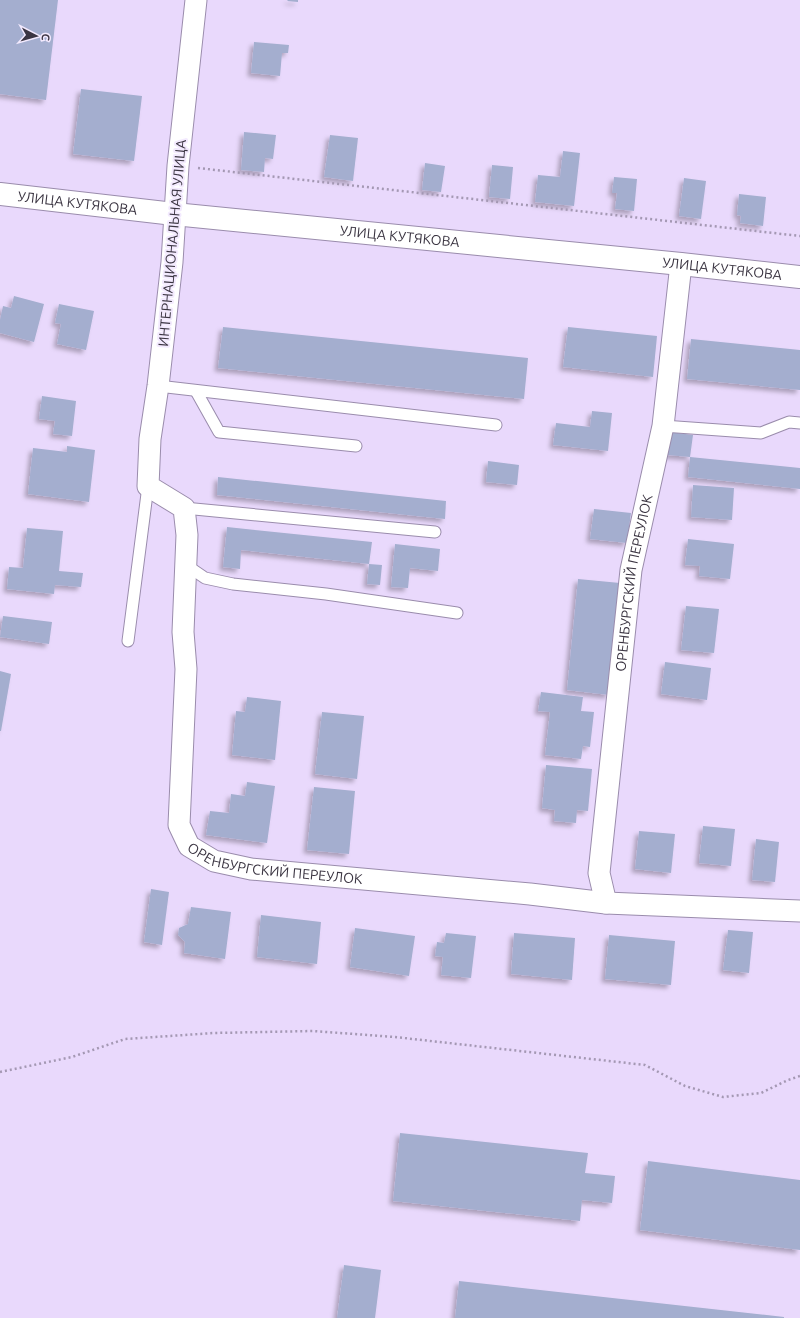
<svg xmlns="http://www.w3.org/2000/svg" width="800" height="1318" font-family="Ubuntu,sans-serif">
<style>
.building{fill:#a4aecf;filter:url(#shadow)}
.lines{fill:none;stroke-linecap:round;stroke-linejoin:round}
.service-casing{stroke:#9a8cac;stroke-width:13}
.minor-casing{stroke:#9a8cac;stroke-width:23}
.secondary-casing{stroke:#9a8cac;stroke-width:24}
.path{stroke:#a498b3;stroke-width:2.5;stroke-dasharray:2 3;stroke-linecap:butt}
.service{stroke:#fff;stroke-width:11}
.minor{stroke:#fff;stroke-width:21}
.secondary{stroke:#fff;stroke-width:22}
.labels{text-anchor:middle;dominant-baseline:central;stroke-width:4;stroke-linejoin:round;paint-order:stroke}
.street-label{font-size:14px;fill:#3b3542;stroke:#f3eafe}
</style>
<defs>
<filter id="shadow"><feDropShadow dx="-3.5" dy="3.5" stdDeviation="2" flood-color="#0004"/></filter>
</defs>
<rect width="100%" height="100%" fill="#e9d9fc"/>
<g class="building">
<polygon points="0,0 58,0 46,100 0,94"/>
<polygon points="288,0 298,0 298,2 287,1"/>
<polygon points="254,42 289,45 288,53 282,53 280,76 251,73"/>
<polygon points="81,89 142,96 134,161 73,154"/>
<polygon points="244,132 276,135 273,159 265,158 264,172 241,170"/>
<polygon points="330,135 358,138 353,181 324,177"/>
<polygon points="563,151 580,153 574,206 535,202 538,175 560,177"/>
<polygon points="425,163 445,166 441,192 422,190"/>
<polygon points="492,165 513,167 510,199 489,197"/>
<polygon points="614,177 637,179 634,211 615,209 617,193 612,193"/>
<polygon points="684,178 706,181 701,219 679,216"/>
<polygon points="739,194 766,197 763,226 740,223 741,216 737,215"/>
<polygon points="14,296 44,304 34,342 0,333 0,320 3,306 11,308"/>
<polygon points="59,304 94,311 86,350 57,344 61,324 55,323"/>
<polygon points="223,327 528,358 524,399 218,368"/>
<polygon points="568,327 657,336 653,377 563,367"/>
<polygon points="691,339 800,350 800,390 687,379"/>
<polygon points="42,396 76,401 72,436 53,434 55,421 39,419"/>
<polygon points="592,411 612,413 608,451 553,445 556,423 590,427"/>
<polygon points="670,432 693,435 690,457 668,455"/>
<polygon points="67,446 95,450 89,502 28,494 33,448 67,452"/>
<polygon points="690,457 800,468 800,489 688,477"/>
<polygon points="488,461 519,465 517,485 486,482"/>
<polygon points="218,477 446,501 445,519 217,495"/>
<polygon points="693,485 734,488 732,520 691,517"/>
<polygon points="594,509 631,513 627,543 590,539"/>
<polygon points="227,527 372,542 369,564 241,550 240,569 223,567"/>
<polygon points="27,528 63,531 59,571 83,573 81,587 55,585 54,594 7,589 9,567 23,568"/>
<polygon points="688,539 734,544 730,579 699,576 700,566 685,565"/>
<polygon points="395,544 440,549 438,571 410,568 408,588 391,587"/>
<polygon points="369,564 382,565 380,585 367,584"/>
<polygon points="578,579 620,583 609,695 567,690"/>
<polygon points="686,606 719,609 714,653 681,650"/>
<polygon points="3,616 52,622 49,644 0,637"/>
<polygon points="665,662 711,668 707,700 661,694"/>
<polygon points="0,671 11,674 1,731 0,731"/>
<polygon points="541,692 583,697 581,711 594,712 590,747 583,746 581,759 545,755 550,712 538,711"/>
<polygon points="247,697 281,701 275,760 232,755 236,711 245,712"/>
<polygon points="322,712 364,716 357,779 315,774"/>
<polygon points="546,765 592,769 588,811 577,810 576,823 554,821 555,810 542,808"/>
<polygon points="247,782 275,786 267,843 206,835 210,811 229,813 231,794 245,796"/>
<polygon points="314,787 355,791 349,854 307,850"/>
<polygon points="703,826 735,829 731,866 699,863"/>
<polygon points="639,831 675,834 671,873 635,869"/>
<polygon points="756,839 779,842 775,882 752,880"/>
<polygon points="151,889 169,892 162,945 144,942"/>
<polygon points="191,907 231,912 225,959 184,953 185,942 178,935 179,928 188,924"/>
<polygon points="261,915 321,922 317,964 257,957"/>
<polygon points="355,928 415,936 409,976 350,967"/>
<polygon points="728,930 753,932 749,973 723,970"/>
<polygon points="446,933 476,936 471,978 441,975 443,957 435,956 437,942 444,943"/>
<polygon points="514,933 575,938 572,980 511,974"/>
<polygon points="609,935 675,941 671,985 605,979"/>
<polygon points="400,1133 588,1153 585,1173 615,1176 612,1203 582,1200 580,1221 393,1201"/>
<polygon points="648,1161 800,1180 800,1250 640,1230"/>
<polygon points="344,1265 381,1270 375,1318 337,1318"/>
<polygon points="459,1281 784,1317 784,1318 455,1318"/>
</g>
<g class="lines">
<g class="service-casing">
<g id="service">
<polyline points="158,386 496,425"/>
<polyline points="196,391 219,432 356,446"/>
<polyline points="663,426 761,433 789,422 800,423"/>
<polyline points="184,508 435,532"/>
<polyline points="186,565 205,578 233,584 326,594 457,613"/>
<polyline points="128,641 148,486"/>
</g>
</g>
<g class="minor-casing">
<g id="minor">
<path id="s1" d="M196 0 178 166 172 262 158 386 150 439 148 486 184 508 187 535 183 632 186 669 179 825 189 846 214 861 251 869 530 894 606 903 800 911"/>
<path id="s2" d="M606 903 599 873 631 570 663 426 681 264"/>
</g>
</g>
<g class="secondary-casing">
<g id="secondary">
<path id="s3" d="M0 194 174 214 681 264 800 277"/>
</g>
</g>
<g class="path">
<polyline points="198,168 800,236"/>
<polyline points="0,1072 72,1057 125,1039 214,1033 313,1031 395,1037 645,1065 685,1086 723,1097 761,1093 788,1080 800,1076"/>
</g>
<use href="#service" class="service"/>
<use href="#minor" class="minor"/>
<use href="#secondary" class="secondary"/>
</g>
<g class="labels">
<g class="street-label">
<text stroke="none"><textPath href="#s3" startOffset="78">УЛИЦА КУТЯКОВА</textPath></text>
<text stroke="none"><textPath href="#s3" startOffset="402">УЛИЦА КУТЯКОВА</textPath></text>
<text transform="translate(172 243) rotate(-85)">ИНТЕРНАЦИОНАЛЬНАЯ УЛИЦА</text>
<text stroke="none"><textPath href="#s3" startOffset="726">УЛИЦА КУТЯКОВА</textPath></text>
<text stroke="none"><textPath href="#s2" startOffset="323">ОРЕНБУРГСКИЙ ПЕРЕУЛОК</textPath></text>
<text stroke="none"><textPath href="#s1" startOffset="961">ОРЕНБУРГСКИЙ ПЕРЕУЛОК</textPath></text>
</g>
</g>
<g transform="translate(36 36) rotate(96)" stroke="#f3eafe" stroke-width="3" paint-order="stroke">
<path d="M0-3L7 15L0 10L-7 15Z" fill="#3b3542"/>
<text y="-6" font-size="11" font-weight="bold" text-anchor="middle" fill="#3b3542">С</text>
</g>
</svg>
